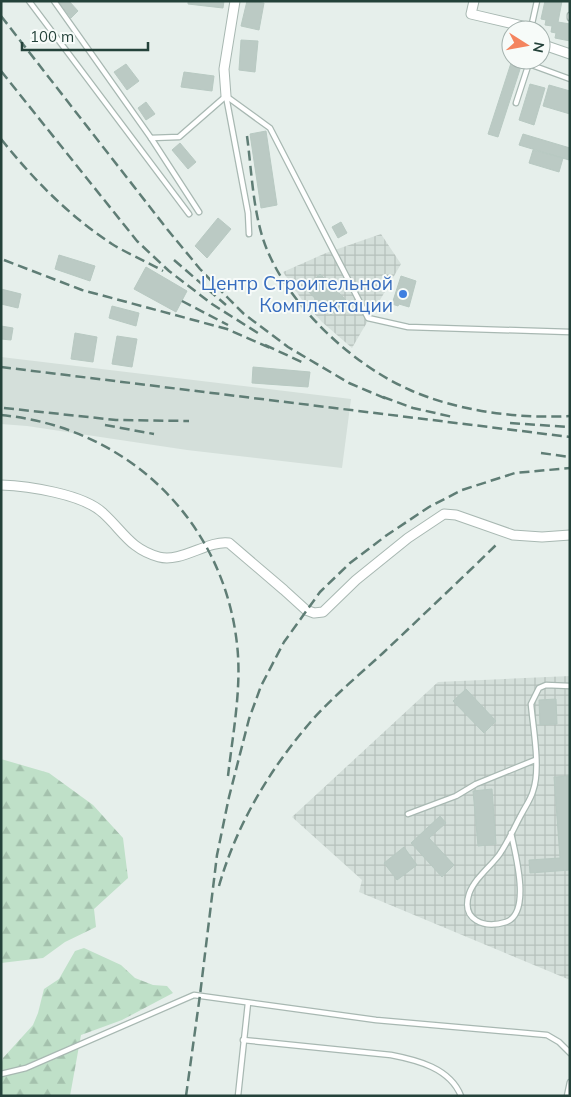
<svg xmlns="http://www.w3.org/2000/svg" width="571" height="1097" font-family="Mulish,sans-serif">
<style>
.built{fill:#d4dfda}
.industrial{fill:url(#industrial-grid)}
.forest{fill:url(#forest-firs)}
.building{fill:#bbcac4;stroke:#b8c9c2}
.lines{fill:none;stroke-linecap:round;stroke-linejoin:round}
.lane-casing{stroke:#a8b8b2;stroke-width:7}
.street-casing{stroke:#a8b8b2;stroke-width:11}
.lane{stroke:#fff;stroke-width:4.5}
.street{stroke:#fff;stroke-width:9}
.rail{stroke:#5f7d75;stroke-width:2.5;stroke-dasharray:10 5;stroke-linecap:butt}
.shop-dot{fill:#3f7fe0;stroke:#f7fbf9;stroke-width:2}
.labels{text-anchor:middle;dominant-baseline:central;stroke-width:4;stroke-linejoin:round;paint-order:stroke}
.shop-label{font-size:19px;fill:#366cbe;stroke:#f7fbf9;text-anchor:end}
</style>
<defs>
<pattern id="industrial-grid" width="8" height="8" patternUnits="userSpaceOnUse" patternTransform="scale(1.25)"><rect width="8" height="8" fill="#d4dfda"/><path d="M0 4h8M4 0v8" fill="none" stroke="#b6c1bc"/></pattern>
<pattern id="forest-firs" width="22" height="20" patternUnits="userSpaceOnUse" patternTransform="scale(1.25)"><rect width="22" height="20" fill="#bfe0c8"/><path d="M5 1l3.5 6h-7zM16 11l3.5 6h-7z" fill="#a4c1ad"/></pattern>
</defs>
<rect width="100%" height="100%" fill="#e6efeb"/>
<polygon class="built" points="1,357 351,399 342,468 187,450 27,426 1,424"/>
<g class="industrial">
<polygon points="381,234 401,264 352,348 322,322 302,300 283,272 326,253"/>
<polygon points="570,676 570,980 359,892 362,880 292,817 438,682"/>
</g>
<g class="forest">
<polygon points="1,759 49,773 93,805 123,838 128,878 94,909 96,927 65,942 43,958 1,963"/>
<polygon points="84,948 121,965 135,978 153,985 167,986 173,993 122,1020 81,1035 70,1096 1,1096 1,1066 3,1058 33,1025 38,1013 44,989 59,979 75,951"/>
</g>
<g class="building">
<polygon points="58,1 69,1 78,11 71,18"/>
<polygon points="188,1 224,1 223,8 188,4"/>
<polygon points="247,1 264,3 259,30 241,26"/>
<polygon points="545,1 562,1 558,22 570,24 570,41 555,38 556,33 551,32 552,26 545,25 546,20 541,19"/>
<polygon points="241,40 258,41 255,72 239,70"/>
<polygon points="512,60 523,60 498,137 488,134"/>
<polygon points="126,64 139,81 127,90 114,72"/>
<polygon points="184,72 214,76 212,91 181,87"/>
<polygon points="530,84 545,88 534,125 519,120"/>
<polygon points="549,85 570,91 570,114 543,106"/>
<polygon points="146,102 155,114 146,120 138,108"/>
<polygon points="266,131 277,205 261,208 250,134"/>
<polygon points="523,134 570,148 569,160 519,145"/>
<polygon points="180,143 196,162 188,169 172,150"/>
<polygon points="533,150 563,158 559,172 529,163"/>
<polygon points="218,218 231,229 207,258 195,246"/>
<polygon points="341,222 347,233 338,238 332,227"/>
<polygon points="59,255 95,266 90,281 55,269"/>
<polygon points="146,267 187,291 176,312 134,289"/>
<polygon points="320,274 346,300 331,315 305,288"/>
<polygon points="401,276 416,281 409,307 399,304 398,306 392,304"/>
<polygon points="1,289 21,294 18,308 1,304"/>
<polygon points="112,306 139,313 136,326 109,318"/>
<polygon points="1,326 13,328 11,340 1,339"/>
<polygon points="75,333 97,337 93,362 71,359"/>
<polygon points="117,336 137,339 132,367 112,364"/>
<polygon points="253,367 310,372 308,387 252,383"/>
<polygon points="466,689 496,721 484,733 453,701"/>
<polygon points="556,699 557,724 540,725 539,700"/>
<polygon points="570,776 570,870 530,873 529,860 560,858 554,777"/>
<polygon points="492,789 496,844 478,846 473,791"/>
<polygon points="440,816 446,823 429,838 454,865 442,877 411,843"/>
<polygon points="404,847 417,865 397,880 384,863"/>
</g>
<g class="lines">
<g class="lane-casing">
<g id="lane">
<polyline points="29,1 189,214"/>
<polyline points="54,1 151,138 199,212"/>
<polyline points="570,15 570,18"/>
<polyline points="531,28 537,1"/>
<polyline points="529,64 570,79"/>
<polyline points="226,96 270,128 368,318 408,327 570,332"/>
<polyline points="226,96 248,213 249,234"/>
<polyline points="516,103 530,60"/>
<polyline points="151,138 179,137 226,96"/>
<polyline points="408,814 456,796 476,784 535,760"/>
<path d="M511 833C515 853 532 913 506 922 484 929 461 920 469 894 474 879 490 867 499 855 508 842 514 828 521 815 525 807 531 799 533 791 541 769 533 728 531 704L539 688 546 685 570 686"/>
<path d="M243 1040 391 1055C417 1060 450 1068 461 1096"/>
<polyline points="1,1074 26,1068 194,995 376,1020 547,1035 559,1042 570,1053"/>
<polyline points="238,1096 248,1003"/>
<polyline points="567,1096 570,1082"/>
</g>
</g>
<g class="street-casing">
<g id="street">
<polyline points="474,1 471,14 531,28 532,30"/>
<polyline points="541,44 570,54"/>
<polyline points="226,96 224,69 235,1"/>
<path d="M1 485C28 486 83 494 103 513 123 531 130 549 159 557 181 563 208 540 229 543L284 590 306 610 314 613 323 612 356 580 408 538 444 514 456 515 513 535 542 537 570 535"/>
</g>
</g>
<use href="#lane" class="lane"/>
<use href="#street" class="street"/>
<g class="rail">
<polyline points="1,16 167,229 200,269 228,298 244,314 288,347 349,383 389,400"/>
<polyline points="1,71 137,241 169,271 212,304 261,335"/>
<path d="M247 136C252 173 253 218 268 252 292 308 353 365 410 390 457 411 519 419 570 416"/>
<path d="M1 139C34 180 68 215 112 244 128 254 146 261 163 271"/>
<polyline points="4,260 82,290 227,329 270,348"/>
<polyline points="174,260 226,305"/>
<polyline points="182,301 228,325"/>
<polyline points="265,345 304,363"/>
<polyline points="1,367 570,437"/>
<polyline points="383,397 413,408 453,417"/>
<polyline points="4,408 116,420 189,421"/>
<path d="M1 415C126 427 223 519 237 644 242 687 233 732 228 776"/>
<polyline points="510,423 570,427"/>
<polyline points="105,425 154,434"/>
<polyline points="541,453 570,457"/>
<path d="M219 886C237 823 271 767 314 718 335 695 360 674 383 653 421 617 459 581 496 545"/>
<polyline points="186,1096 200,995 217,855 229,797 249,719 261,686 284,642 320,592 350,563 387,535 429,507 462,490 515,473 570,468"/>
</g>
</g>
<circle class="shop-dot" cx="403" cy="294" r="5"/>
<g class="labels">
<g class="shop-label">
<text x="393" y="283">Центр Строительной<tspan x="393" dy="22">Комплектации</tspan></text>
</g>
</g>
<rect width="571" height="1097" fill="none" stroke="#24423a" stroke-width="5"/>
<g transform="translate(526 45) rotate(101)"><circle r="24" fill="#f7fbf9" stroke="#a3b1ad"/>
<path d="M0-4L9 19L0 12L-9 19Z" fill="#f4845f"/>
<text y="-8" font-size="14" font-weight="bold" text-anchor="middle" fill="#24423a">N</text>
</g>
<path d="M22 42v8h126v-8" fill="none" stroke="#24423a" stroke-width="2.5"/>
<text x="30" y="42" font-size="15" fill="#24423a" stroke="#f7fbf9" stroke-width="4" paint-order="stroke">100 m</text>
</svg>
